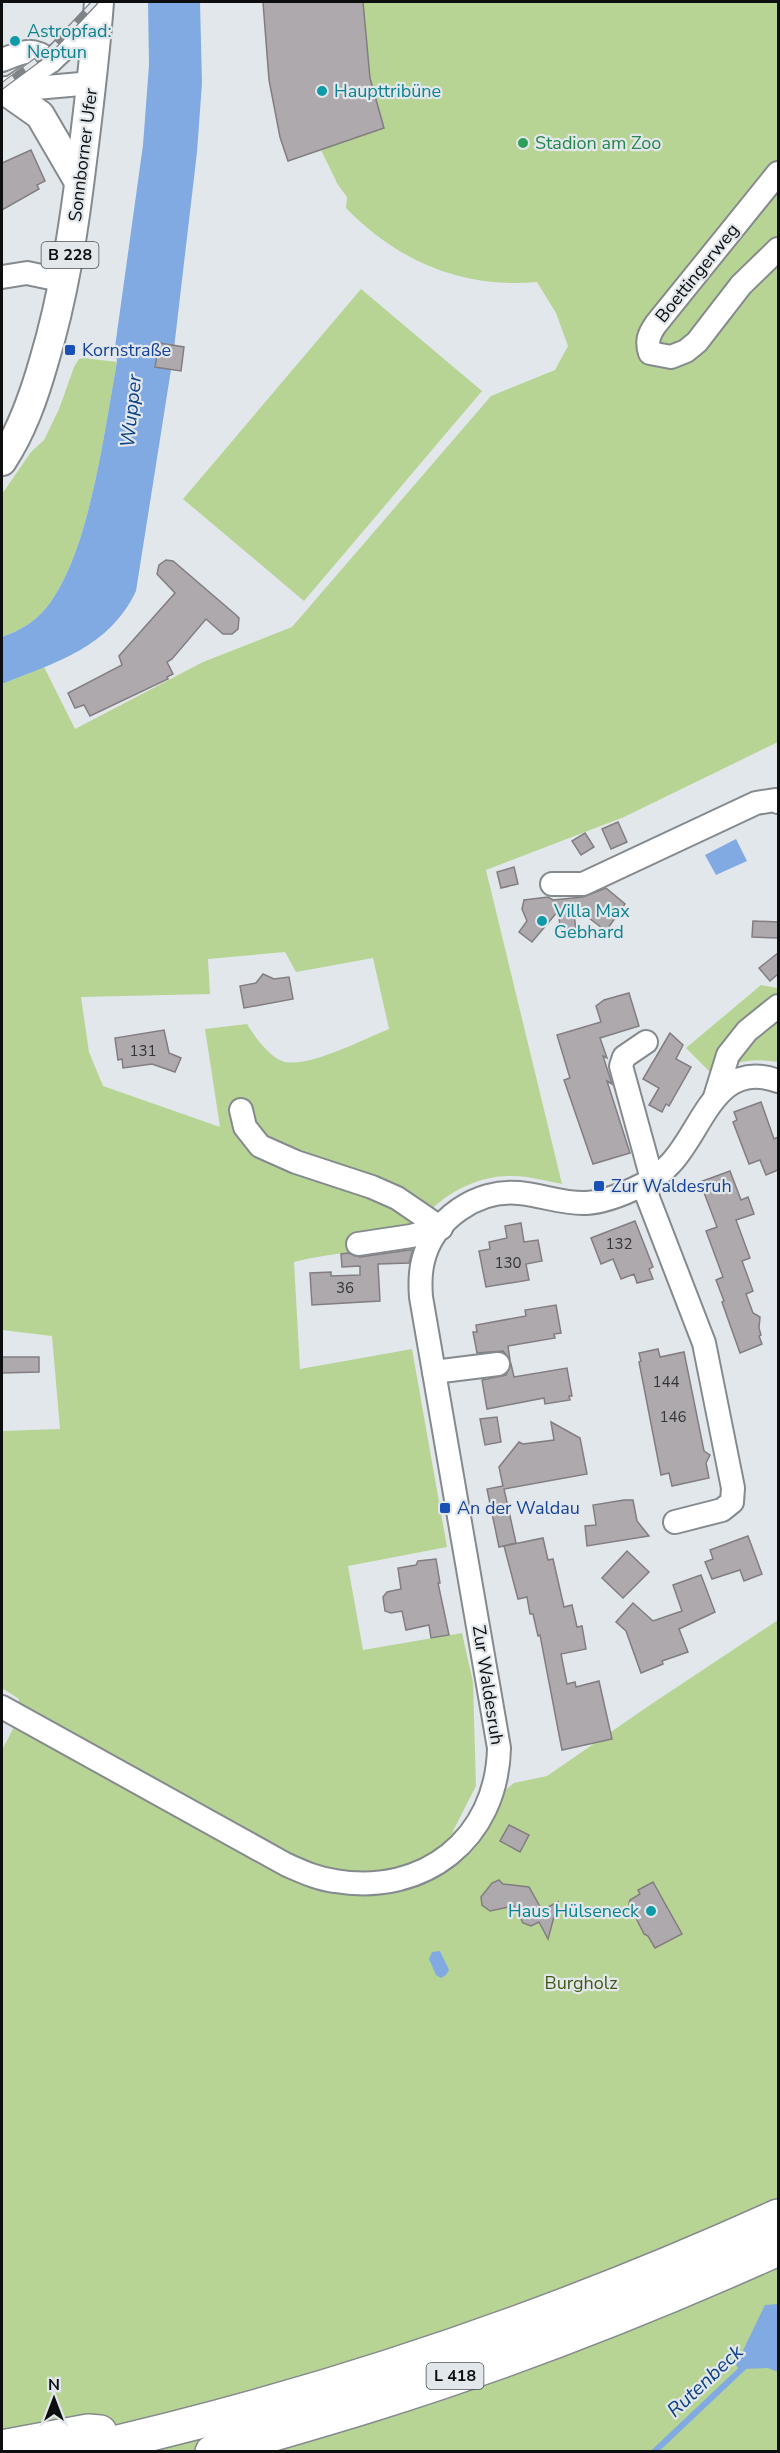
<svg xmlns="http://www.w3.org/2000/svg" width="780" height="2453" font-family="'Nunito Sans',sans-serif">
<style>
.green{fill:#b7d494;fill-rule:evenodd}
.water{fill:#81aae2}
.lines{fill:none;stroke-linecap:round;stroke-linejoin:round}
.stream{stroke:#81aae2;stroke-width:6}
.building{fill:#aea9ac;stroke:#827d80;stroke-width:1.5}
.minor-casing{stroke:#858a8e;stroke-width:26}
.major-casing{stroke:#858a8e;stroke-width:32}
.highway-casing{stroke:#858a8e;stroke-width:36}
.minor{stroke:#fff;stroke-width:22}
.major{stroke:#fff;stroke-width:28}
.highway{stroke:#fff;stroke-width:33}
.rail-casing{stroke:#818487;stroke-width:7}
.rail{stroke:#e2e7eb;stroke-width:4.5;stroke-dasharray:14;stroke-linecap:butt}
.culture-dot{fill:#0f9aa8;stroke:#e2e7eb;stroke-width:2}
.leisure-dot{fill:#2e9e5b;stroke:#e2e7eb;stroke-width:2}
.transit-dot{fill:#1a4fb4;stroke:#e2e7eb;stroke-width:2}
.labels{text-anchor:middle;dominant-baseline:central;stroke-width:4.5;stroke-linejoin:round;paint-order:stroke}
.number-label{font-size:15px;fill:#343536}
.shield{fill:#e2e7eb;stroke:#4c4f51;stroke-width:1.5}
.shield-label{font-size:16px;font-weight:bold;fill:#0c0e0f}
.culture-label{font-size:18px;fill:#0d838f;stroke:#e2e7eb;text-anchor:start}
.leisure-label{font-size:18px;fill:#27864d;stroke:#e2e7eb;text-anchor:start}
.street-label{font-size:18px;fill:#0c0e0f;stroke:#e2e7eb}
.transit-label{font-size:18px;fill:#164399;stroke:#e2e7eb;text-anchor:start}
.park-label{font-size:18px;fill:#3f5913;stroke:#e2e7eb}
.water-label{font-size:20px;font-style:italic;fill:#0d4386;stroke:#e2e7eb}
</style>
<rect width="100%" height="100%" fill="#e2e7eb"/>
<g class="green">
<path d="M263 2H778V742L624 817 486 870 562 1184C546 1181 529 1176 512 1176 478 1175 442 1194 422 1220 416 1228 412 1240 407 1249 370 1249 330 1253 294 1262L300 1369 412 1349 447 1547 348 1566 363 1650 462 1633 473 1682 476 1786 452 1833 514 1783 547 1776 650 1705 778 1620V2451H2V1750L15 1725 19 1699 2 1688V1431L60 1429 52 1336 2 1330V684L44 667 75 729 203 662 292 627 491 396 555 370 568 346 556 313 537 282C463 289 397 261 346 208L347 197 338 185 321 150 288 161C271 108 266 57 263 2ZM285 952 296 972 373 958 389 1029C366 1038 305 1070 282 1061 269 1056 254 1036 247 1024L205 1029 220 1127 103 1086 89 1052 81 997 210 994 208 959Z"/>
<polygon points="361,289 482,391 304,601 183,499"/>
<path d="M84 358 117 362C104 432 90 552 47 607 35 622 19 631 2 637V494L31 452 44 440 59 409 74 367 79 359Z"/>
<path d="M761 985 778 988V1062C750 1058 737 1061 712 1074L686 1048Z"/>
</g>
<g class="water">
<path d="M148 2H200L202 83 197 152 173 357 136 591C109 648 56 662 2 684V637C19 631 35 622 47 607 90 552 104 432 117 362L115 347 143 145 149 65Z"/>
<polygon points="736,839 747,861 716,875 705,855"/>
<polygon points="440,1951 449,1970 446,1975 441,1978 436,1975 429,1959 432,1952"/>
<polygon points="778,2304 778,2372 768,2368 739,2369 736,2365 765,2305"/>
</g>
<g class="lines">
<polyline class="stream" points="654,2452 746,2365"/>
</g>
<g class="building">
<polygon points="263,2 363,2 370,78 384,128 288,161 280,137 269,80"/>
<polygon points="31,150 45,181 37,185 39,189 2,210 2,163"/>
<polygon points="159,343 184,347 181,371 155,367"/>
<polygon points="166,560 173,561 236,615 239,618 238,629 232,634 223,634 206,619 172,659 167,662 173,674 167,677 168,679 90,716 84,705 75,708 68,693 122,665 119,656 175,593 157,574 159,565"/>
<polygon points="618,822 627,842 611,849 602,829"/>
<polygon points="585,833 594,847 581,855 572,841"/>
<polygon points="514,867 518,884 501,888 497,872"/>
<polygon points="606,888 625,904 606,931 573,906 576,930 561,932 558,911 532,942 519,932 527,921 522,909 524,900 548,897 553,900 583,897"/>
<polygon points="753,921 778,922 778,938 752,937"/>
<polygon points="778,953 778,974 770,981 759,968"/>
<polygon points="263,974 274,979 289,977 293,999 244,1008 240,986 256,983"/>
<polygon points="629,993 639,1026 600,1038 607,1058 603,1056 612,1084 607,1081 630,1153 593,1164 564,1080 570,1078 557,1035 601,1022 596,1006 604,1000"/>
<polygon points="164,1030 169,1053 181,1058 175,1072 152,1064 123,1068 122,1059 118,1060 115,1038"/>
<polygon points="670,1033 683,1045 676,1059 691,1067 669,1106 666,1104 662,1112 649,1105 659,1088 643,1079"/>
<polygon points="761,1102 774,1139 778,1137 778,1170 766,1175 760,1160 749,1164 733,1122 737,1120 734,1112"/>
<polygon points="730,1171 741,1200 748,1197 754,1214 736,1220 750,1258 742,1261 753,1291 746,1294 753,1313 760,1317 759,1328 761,1335 759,1336 762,1344 740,1353 722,1302 724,1301 716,1280 723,1277 706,1231 717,1227 700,1182"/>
<polygon points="635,1221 653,1267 649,1269 653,1279 637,1283 634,1274 621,1279 613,1259 601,1264 591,1238"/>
<polygon points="521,1223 524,1242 538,1240 542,1261 526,1264 529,1280 486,1287 479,1251 490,1249 489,1242 507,1238 505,1226"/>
<polygon points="409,1250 413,1250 409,1263 378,1264 380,1301 312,1305 310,1273 331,1272 331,1276 360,1275 360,1266 342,1267 341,1254 348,1253 360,1257"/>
<polygon points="556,1305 561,1333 554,1334 555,1338 508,1346 510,1360 503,1351 477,1353 473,1332 477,1332 476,1325 526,1316 525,1310"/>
<polygon points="658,1349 660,1357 684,1352 704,1451 710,1455 706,1463 709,1478 672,1486 669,1473 661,1475 639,1362 641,1361 639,1353"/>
<polygon points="2,1357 39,1357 39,1372 2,1373"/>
<polygon points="511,1364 514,1377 567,1368 572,1396 569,1396 570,1400 545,1404 544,1398 487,1409 482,1380 506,1375"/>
<polygon points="497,1417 501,1442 485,1445 480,1419"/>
<polygon points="551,1422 580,1438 587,1474 504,1489 516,1543 499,1547 487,1489 503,1486 499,1467 519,1442 523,1444 554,1440"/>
<polygon points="624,1500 633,1500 637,1521 649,1536 587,1546 585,1526 596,1525 593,1505"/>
<polygon points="748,1536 762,1574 744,1581 740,1570 712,1579 705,1562 713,1559 710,1550"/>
<polygon points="543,1538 548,1560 553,1559 564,1607 572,1605 577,1627 582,1626 586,1649 561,1654 567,1684 575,1682 576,1687 599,1681 612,1739 562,1750 540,1635 538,1636 533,1614 530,1614 527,1597 518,1599 504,1546"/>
<polygon points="627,1551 649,1572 623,1598 602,1578"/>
<polygon points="436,1559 440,1583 438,1583 449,1635 431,1638 429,1625 406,1630 402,1611 391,1613 385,1611 383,1597 387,1592 401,1589 398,1568 416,1565 418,1561"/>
<polygon points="701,1575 715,1612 679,1629 688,1652 662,1661 663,1664 641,1673 626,1631 616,1622 633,1603 653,1621 682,1611 673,1585"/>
<polygon points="509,1825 529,1835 520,1852 500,1841"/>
<polygon points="499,1880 503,1884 529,1887 542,1910 558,1902 548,1939 539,1922 531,1926 523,1923 514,1906 490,1911 482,1905 481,1897 492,1883"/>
<polygon points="653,1882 682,1934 655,1948 648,1936 644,1934 629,1904 630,1900 640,1894 638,1890"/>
</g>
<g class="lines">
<g class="minor-casing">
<g id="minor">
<path d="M2 60C23 52 31 46 51 61"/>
<polyline points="13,90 92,83"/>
<polyline points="6,91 51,61 98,17"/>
<path d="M778 173 656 324C649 334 646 341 650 353L671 357 686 351 697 342 741 285 778 249"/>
<polyline points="2,277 27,273 65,281"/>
<polyline points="552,884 583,884 756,803 775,800 778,802"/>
<polyline points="646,1042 624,1057 621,1066 652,1179"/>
<polyline points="715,1097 728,1055 747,1031 778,1006"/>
<polyline points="241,1110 245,1127 260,1146 296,1162 372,1187 397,1198 441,1228"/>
<polyline points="643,1185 704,1343 733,1488 732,1502 722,1510 675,1522"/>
<polyline points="358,1244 411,1236 441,1228"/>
<polyline points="434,1372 498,1364"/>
<path d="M2 1707 287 1865C303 1872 318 1879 335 1881 424 1896 497 1839 499 1748L421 1297C420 1284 420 1273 423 1261 433 1219 477 1189 519 1193 542 1195 563 1204 586 1203 605 1202 626 1193 642 1185 653 1180 663 1172 671 1163 703 1129 716 1058 778 1081"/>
</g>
</g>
<g class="major-casing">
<g id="major">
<polyline points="6,91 40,115 79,182"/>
<path d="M2 461C22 431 34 396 44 361 63 298 73 235 81 169 88 113 95 58 99 2"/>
</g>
</g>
<g class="highway-casing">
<g id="highway">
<polyline points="2,2447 88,2431 100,2432"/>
<path d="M75 2452C316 2398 553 2318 778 2216"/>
<path d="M212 2452C266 2436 320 2421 374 2404 512 2361 647 2308 778 2249"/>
</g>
</g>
<use href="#minor" class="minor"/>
<use href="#major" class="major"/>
<use href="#highway" class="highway"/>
<g class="rail-casing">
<polyline id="rail" points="2,86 48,52 95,2"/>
</g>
<use href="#rail" class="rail"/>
</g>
<g class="culture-dot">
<circle cx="15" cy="41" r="6"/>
<circle cx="322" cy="91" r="6"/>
<circle cx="542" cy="921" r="6"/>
<circle cx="651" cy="1911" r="6"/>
</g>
<circle class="leisure-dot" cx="523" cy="143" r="6"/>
<g class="transit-dot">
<rect x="64" y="344" width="12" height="12" rx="3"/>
<rect x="593" y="1180" width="12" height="12" rx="3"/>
<rect x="439" y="1502" width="12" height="12" rx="3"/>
</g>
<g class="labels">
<g class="number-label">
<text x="143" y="1051">131</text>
<text x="619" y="1244">132</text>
<text x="508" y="1263">130</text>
<text x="345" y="1288">36</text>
<text x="666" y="1382">144</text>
<text x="673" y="1417">146</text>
</g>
<g class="shield">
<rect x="41.5" y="242" width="57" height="26" rx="4.5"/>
<rect x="426.5" y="2363" width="57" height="26" rx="4.5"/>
</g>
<g class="shield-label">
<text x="70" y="255">B 228</text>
<text x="455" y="2376">L 418</text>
</g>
<g class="culture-label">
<text x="27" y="31">Astropfad:<tspan x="27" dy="21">Neptun</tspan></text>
<text x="334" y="91">Haupttribüne</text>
<text x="554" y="911">Villa Max<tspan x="554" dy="21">Gebhard</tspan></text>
<text x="639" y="1911" text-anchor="end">Haus Hülseneck</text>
</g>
<g class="leisure-label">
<text x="535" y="143">Stadion am Zoo</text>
</g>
<g class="street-label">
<text transform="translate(83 155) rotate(-83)">Sonnborner Ufer</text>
<text transform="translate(697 273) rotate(-51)">Boettingerweg</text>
<text transform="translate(488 1685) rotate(81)">Zur Waldesruh</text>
</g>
<g class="transit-label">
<text x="82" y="350">Kornstraße</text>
<text x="611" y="1186">Zur Waldesruh</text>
<text x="457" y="1508">An der Waldau</text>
</g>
<g class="park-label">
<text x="581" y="1983">Burgholz</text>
</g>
<g class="water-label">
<text transform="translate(131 411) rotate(-84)">Wupper</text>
<text transform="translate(705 2381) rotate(-43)">Rutenbeck</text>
</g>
</g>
<rect width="780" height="2453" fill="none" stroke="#0c0e0f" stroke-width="6"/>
<g transform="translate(54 2399)" stroke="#e2e7eb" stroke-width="4.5" paint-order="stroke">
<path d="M0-4.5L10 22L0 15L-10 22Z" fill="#0c0e0f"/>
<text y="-9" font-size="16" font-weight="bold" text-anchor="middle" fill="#0c0e0f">N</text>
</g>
</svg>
